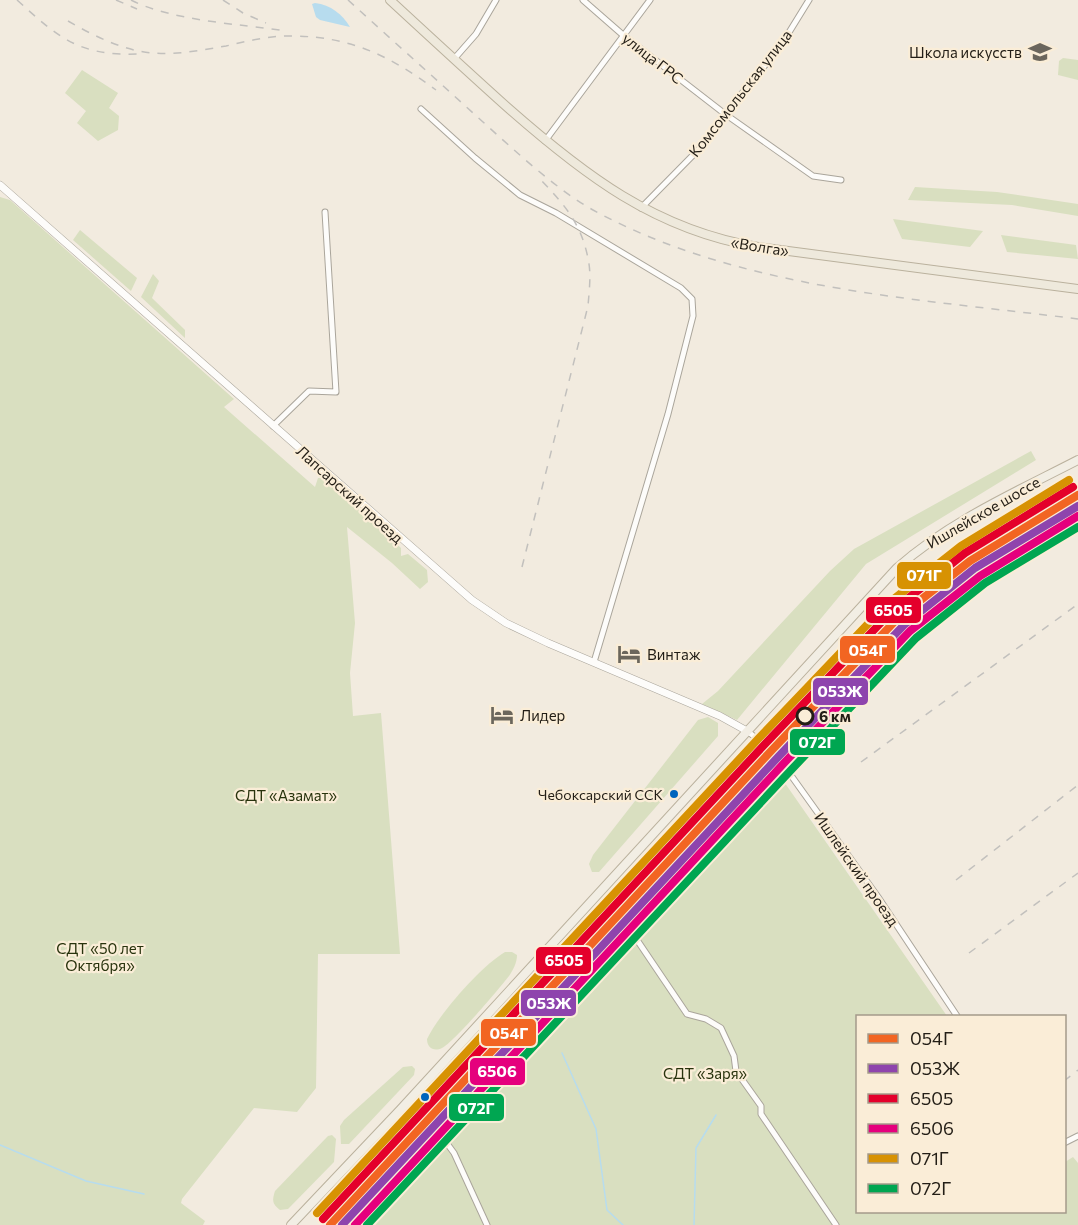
<svg xmlns="http://www.w3.org/2000/svg" width="1078" height="1225" font-family="Commissioner,sans-serif">
<style>
.green{fill:#d9dfc0}
.water{fill:#b7dcee}
.lines{fill:none;stroke-linecap:round;stroke-linejoin:round}
.stream{stroke:#b7dcee;stroke-width:1.5}
.minor-casing{stroke:#aaa59b;stroke-width:7}
.tertiary-casing{stroke:#aaa59b;stroke-width:8}
.primary-casing{stroke:#bab19d;stroke-width:10}
.trunk-casing{stroke:#bab19d;stroke-width:10}
.minor{stroke:#fdfcfa;stroke-width:5}
.tertiary{stroke:#fdfcfa;stroke-width:7}
.primary{stroke:#f2eee4;stroke-width:8}
.trunk{stroke:#eee9dc;stroke-width:8}
.rail{stroke:#c2c0bd;stroke-width:1.5;stroke-dasharray:8 8;stroke-linecap:butt}
.rail-1-casing{stroke:#faedd7;stroke-width:12}
.rail-2-casing{stroke:#faedd7;stroke-width:12}
.rail-3-casing{stroke:#faedd7;stroke-width:12}
.rail-4-casing{stroke:#faedd7;stroke-width:12}
.rail-5-casing{stroke:#faedd7;stroke-width:12}
.rail-6-casing{stroke:#faedd7;stroke-width:12}
.rail-1{stroke:#f26522;stroke-width:8}
.rail-2{stroke:#8e44ad;stroke-width:8}
.rail-3{stroke:#e4002b;stroke-width:8}
.rail-4{stroke:#e5007d;stroke-width:8}
.rail-5{stroke:#d79203;stroke-width:8}
.rail-6{stroke:#00a651;stroke-width:8}
.stop-dot{fill:#faedd7;stroke:#231e16;stroke-width:3}
.bus-dot{fill:#0065bd;stroke:#faedd7;stroke-width:2}
.labels{text-anchor:middle;dominant-baseline:central;stroke-width:4.5;stroke-linejoin:round;paint-order:stroke}
.bus-label{font-size:14px;fill:#231e16;stroke:#faedd7;text-anchor:end}
.poi-label{font-size:15px;fill:#231e16;stroke:#faedd7;text-anchor:start}
.street-label{font-size:15px;fill:#231e16;stroke:#faedd7}
.stop-label{font-size:15px;font-weight:bold;fill:#231e16;stroke:#faedd7;text-anchor:start}
.park-label{font-size:15px;fill:#28330d;stroke:#faedd7}
.line-badge{stroke:#faedd7;stroke-width:2}
.badge-label{font-size:16px;text-anchor:middle;font-weight:bold;fill:#fff}
</style>
<rect width="100%" height="100%" fill="#f2ebdf"/>
<g class="green">
<polygon points="1063,58 1078,60 1078,80 1058,75 1059,61"/>
<polygon points="82,70 118,93 109,108 119,116 118,130 98,141 77,123 86,111 65,93"/>
<polygon points="915,187 997,192 1078,204 1078,216 1012,205 908,200"/>
<polygon points="0,197 10,200 234,399 224,407 315,487 318,478 324,478 401,548 401,556 408,554 427,570 428,582 420,589 392,563 347,527 355,623 350,673 353,716 381,713 400,954 318,954 316,1088 297,1112 254,1108 182,1199 181,1203 205,1221 203,1225 0,1225"/>
<polygon points="893,219 983,231 970,247 902,239"/>
<polygon points="80,230 137,278 131,291 73,240"/>
<polygon points="1001,235 1076,245 1078,259 1007,252"/>
<polygon points="153,274 159,281 152,298 185,330 185,338 141,297"/>
<polygon points="1031,451 1036,460 866,564 737,720 702,704 718,691 830,571 854,549"/>
<polygon points="708,717 718,723 718,736 599,872 592,872 589,864 593,855 698,720"/>
<polygon points="780,776 947,1016 858,1016 858,1212 1064,1212 1065,1162 1073,1157 1078,1163 1078,1225 347,1225 515,1046 550,1020 650,902 654,905"/>
<path d="M505 952H512L517 955C517 963 513 970 509 976 498 990 455 1041 442 1048 434 1052 427 1048 427 1039 439 1014 481 966 505 952Z"/>
<polygon points="412,1066 415,1069 414,1075 349,1144 341,1144 340,1126 344,1120 403,1067"/>
<path d="M332 1135 336 1139 334 1162 288 1209 280 1210C272 1204 272 1200 275 1191L328 1136Z"/>
</g>
<path class="water" d="M315 3C331 5 342 14 350 27L320 20 316 17 312 4Z"/>
<g class="lines">
<g class="stream">
<polyline points="542,1024 545,1001"/>
<polyline points="562,1053 596,1129 607,1210 623,1225"/>
<polyline points="0,1145 86,1181 144,1194"/>
<polyline points="694,1225 696,1148 716,1115"/>
</g>
<g class="minor-casing">
<g id="minor">
<polyline points="583,0 623,35 725,114 813,176 841,180"/>
<polyline points="454,59 476,34 496,0"/>
<polyline points="421,109 475,158 520,195 556,213 681,288 692,299 693,316 668,414 594,662"/>
<polyline points="545,141 650,0"/>
<polyline points="641,208 704,144 725,114 780,47 809,0"/>
<polyline points="273,426 309,391 336,392 325,212"/>
<polyline points="747,731 772,750 785,767 878,897 957,1016"/>
<polyline points="631,931 687,1014 706,1019 721,1028 734,1056 736,1071 761,1106 761,1114 836,1225"/>
<polyline points="440,1134 454,1153 487,1225"/>
<polyline points="1064,1143 1078,1136"/>
<path d="M352 1225C382 1195 412 1165 441 1134 465 1107 487 1077 513 1052 533 1033 555 1018 574 997 644 920 702 832 782 763"/>
</g>
</g>
<g class="tertiary-casing">
<polyline id="tertiary" points="0,185 472,600 506,623 548,643 720,716 747,731"/>
</g>
<g class="primary-casing">
<path id="primary" d="M291 1225 400 1110 897 568C950 521 1016 492 1078 460"/>
</g>
<g class="trunk-casing">
<path id="trunk" d="M390 0C429 36 468 72 507 107 583 174 655 230 758 247L1078 289"/>
</g>
<use href="#minor" class="minor"/>
<use href="#tertiary" class="tertiary"/>
<use href="#primary" class="primary"/>
<use href="#trunk" class="trunk"/>
<g class="rail">
<path d="M17 0C58 37 78 56 137 54"/>
<polyline points="116,0 137,9"/>
<path d="M131 0C172 21 241 24 286 31"/>
<polyline points="223,0 243,13 266,23"/>
<path d="M348 0C393 41 438 81 483 122 514 150 557 190 593 210 740 290 914 298 1078 319"/>
<path d="M68 21C94 36 124 51 153 53 177 55 203 50 226 46 248 41 271 35 294 36 352 37 390 56 436 90"/>
<path d="M522 567 588 306C589 293 591 277 589 264 583 226 566 206 540 179"/>
<polyline points="861,762 1078,604"/>
<polyline points="956,880 1078,785"/>
<polyline points="969,953 1078,873"/>
<polyline points="1064,1081 1078,1070"/>
</g>
<g class="rail-1-casing">
<polyline id="rail-1" points="330,1225 772,750 898,618 970,561 1078,495"/>
</g>
<g class="rail-2-casing">
<polyline id="rail-2" points="342,1225 779,756 904,625 975,568 1078,506"/>
</g>
<g class="rail-3-casing">
<polyline id="rail-3" points="323,1219 765,744 891,612 965,553 1073,487"/>
</g>
<g class="rail-4-casing">
<polyline id="rail-4" points="355,1225 785,762 910,631 980,576 1078,516"/>
</g>
<g class="rail-5-casing">
<polyline id="rail-5" points="317,1213 759,738 885,606 961,546 1069,480"/>
</g>
<g class="rail-6-casing">
<polyline id="rail-6" points="367,1225 792,769 916,638 985,583 1078,527"/>
</g>
<use href="#rail-1" class="rail-1"/>
<use href="#rail-2" class="rail-2"/>
<use href="#rail-3" class="rail-3"/>
<use href="#rail-4" class="rail-4"/>
<use href="#rail-5" class="rail-5"/>
<use href="#rail-6" class="rail-6"/>
</g>
<defs>
<g id="school-bare" transform="scale(1.8)"><path d="M0-5L7-2L0 1L-7-2ZM-4 1L0 2.5L4 1V4Q0 6-4 4Z" fill="#6b665c" stroke="#faedd7" stroke-width="2.5" paint-order="stroke"/></g>
<g id="hotel-bare" transform="scale(1.8)"><path d="M-6-4.5h1.5V1H6V5H4.5V3h-9V5H-6ZM-4 0a1.8 1.8 0 1 1 3.6 0ZM.5 0V-2.5h3Q6-2.5 6 0Z" fill="#6b665c" stroke="#faedd7" stroke-width="2.5" paint-order="stroke"/></g>
</defs>
<g fill-rule="evenodd">
<use href="#school-bare" x="1040" y="52"/>
<use href="#hotel-bare" x="629" y="654"/>
<use href="#hotel-bare" x="502" y="715"/>
</g>
<circle class="stop-dot" cx="805" cy="716" r="8"/>
<g class="bus-dot">
<circle cx="674" cy="794" r="5"/>
<circle cx="425" cy="1097" r="5"/>
</g>
<g class="labels">
<g class="bus-label">
<text x="663" y="794">Чебоксарский ССК</text>
</g>
<g class="poi-label">
<text x="1022" y="52" text-anchor="end">Школа искусств</text>
<text x="647" y="654">Винтаж</text>
<text x="520" y="715">Лидер</text>
</g>
<g class="street-label">
<text transform="translate(653 58) rotate(38)">улица ГРС</text>
<text transform="translate(740 93) rotate(-52)">Комсомольская улица</text>
<text transform="translate(760 246) rotate(9)">«Волга»</text>
<text transform="translate(350 494) rotate(42)">Лапсарский проезд</text>
<text transform="translate(983 512) rotate(-30)">Ишлейское шоссе</text>
<text transform="translate(857 869) rotate(55)">Ишлейский проезд</text>
</g>
<g class="stop-label">
<text x="819" y="716">6 км</text>
</g>
<g class="park-label">
<text x="286" y="795">СДТ «Азамат»</text>
<text x="100" y="948">СДТ «50 лет<tspan x="100" dy="17">Октября»</tspan></text>
<text x="705" y="1073">СДТ «Заря»</text>
</g>
</g>
<g class="line-badge">
<rect x="896" y="561" width="56" height="29" rx="6" fill="#d79203"/>
<rect x="865" y="596" width="57" height="28" rx="6" fill="#e4002b"/>
<rect x="839" y="635" width="57" height="29" rx="6" fill="#f26522"/>
<rect x="812" y="677" width="57" height="29" rx="6" fill="#8e44ad"/>
<rect x="789" y="728" width="57" height="28" rx="6" fill="#00a651"/>
<rect x="535" y="946" width="57" height="29" rx="6" fill="#e4002b"/>
<rect x="520" y="989" width="57" height="28" rx="6" fill="#8e44ad"/>
<rect x="480" y="1018" width="57" height="29" rx="6" fill="#f26522"/>
<rect x="469" y="1057" width="57" height="29" rx="6" fill="#e5007d"/>
<rect x="448" y="1093" width="57" height="29" rx="6" fill="#00a651"/>
</g>
<g class="badge-label">
<text x="924" y="581">071Г</text>
<text x="893" y="616">6505</text>
<text x="868" y="656">054Г</text>
<text x="840" y="697">053Ж</text>
<text x="817" y="748">072Г</text>
<text x="564" y="966">6505</text>
<text x="549" y="1009">053Ж</text>
<text x="509" y="1039">054Г</text>
<text x="497" y="1077">6506</text>
<text x="476" y="1114">072Г</text>
</g>
<rect x="856" y="1015" width="210" height="198" fill="#faedd7" stroke="#a49a8a" stroke-width="1.5"/>
<rect x="868" y="1034" width="30" height="9" fill="#f26522" stroke="#a49a8a" stroke-width="1.5"/>
<text x="910" y="1045" font-size="18" fill="#231e16">054Г</text>
<rect x="868" y="1064" width="30" height="9" fill="#8e44ad" stroke="#a49a8a" stroke-width="1.5"/>
<text x="910" y="1075" font-size="18" fill="#231e16">053Ж</text>
<rect x="868" y="1094" width="30" height="9" fill="#e4002b" stroke="#a49a8a" stroke-width="1.5"/>
<text x="910" y="1105" font-size="18" fill="#231e16">6505</text>
<rect x="868" y="1124" width="30" height="9" fill="#e5007d" stroke="#a49a8a" stroke-width="1.5"/>
<text x="910" y="1135" font-size="18" fill="#231e16">6506</text>
<rect x="868" y="1154" width="30" height="9" fill="#d79203" stroke="#a49a8a" stroke-width="1.5"/>
<text x="910" y="1165" font-size="18" fill="#231e16">071Г</text>
<rect x="868" y="1184" width="30" height="9" fill="#00a651" stroke="#a49a8a" stroke-width="1.5"/>
<text x="910" y="1195" font-size="18" fill="#231e16">072Г</text>
</svg>
